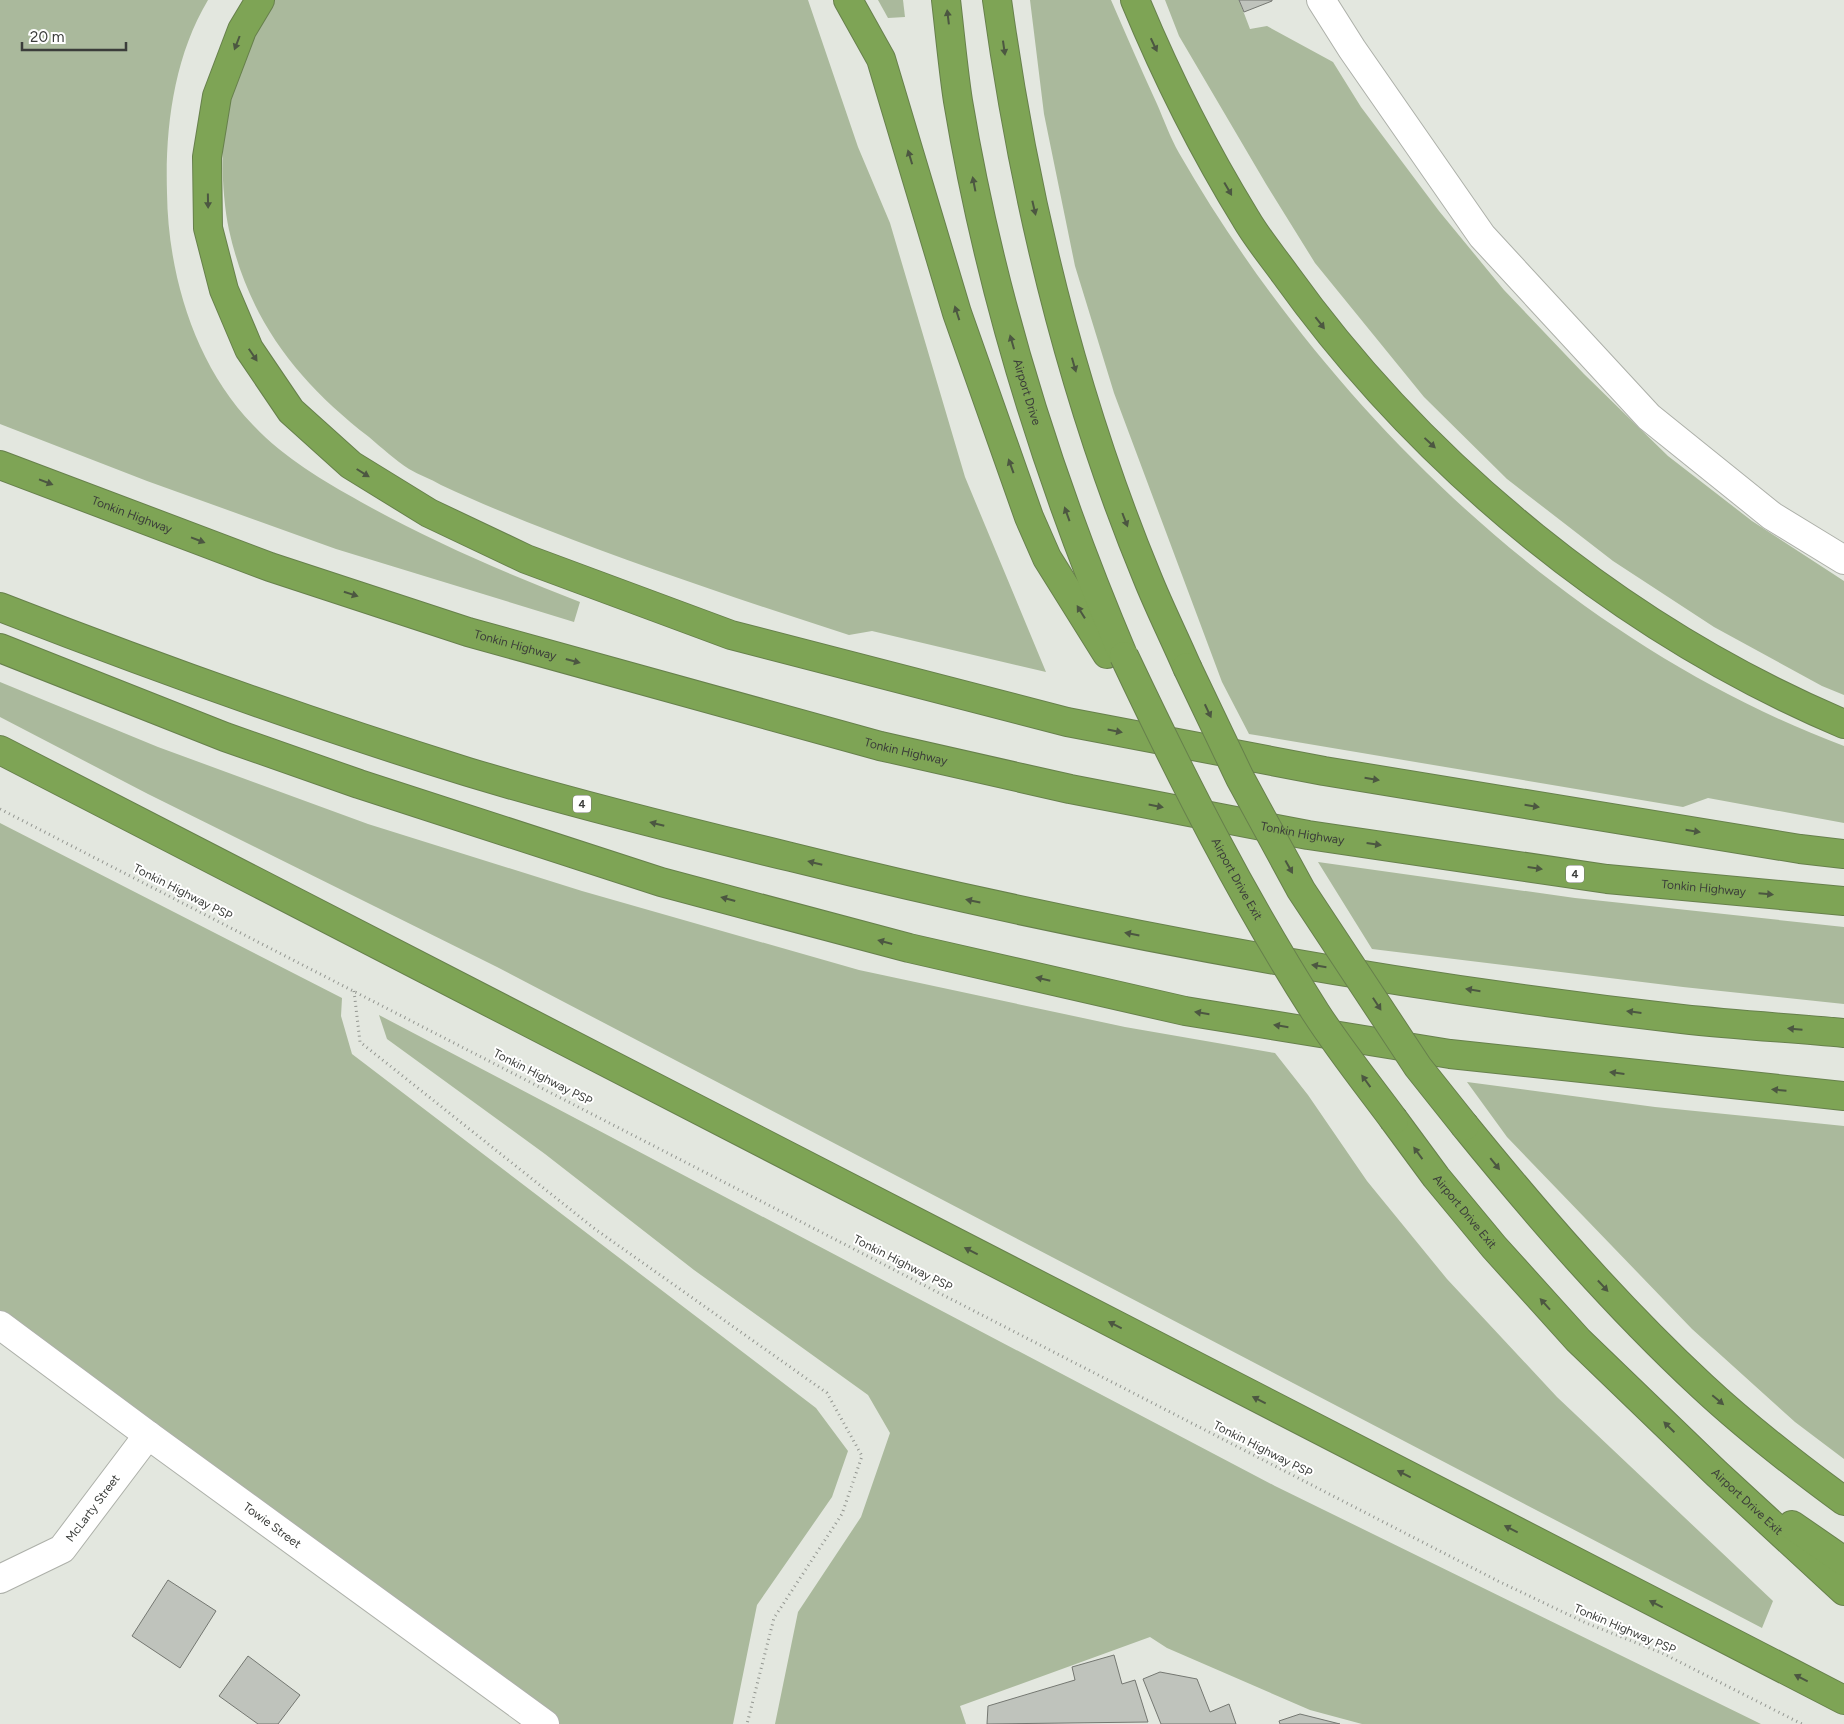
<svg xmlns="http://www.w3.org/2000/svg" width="1844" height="1724" font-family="Figtree,sans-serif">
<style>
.green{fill:#aab99c}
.building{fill:#bfc3bc;stroke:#747771}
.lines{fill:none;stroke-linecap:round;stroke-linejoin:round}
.minor-casing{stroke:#adb0a9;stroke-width:30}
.highway-casing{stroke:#67804c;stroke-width:30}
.path{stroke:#939690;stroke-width:3;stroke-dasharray:1 4;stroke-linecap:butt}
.minor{stroke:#fff;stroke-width:28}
.highway{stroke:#7ea455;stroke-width:28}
.highway-bridge-casing{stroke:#67804c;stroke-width:30;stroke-linecap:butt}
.highway-bridge{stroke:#7ea455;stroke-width:28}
.oneway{fill:#4c5741}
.labels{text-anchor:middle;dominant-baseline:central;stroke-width:4;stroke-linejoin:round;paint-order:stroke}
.shield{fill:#fff;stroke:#767775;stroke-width:1}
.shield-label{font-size:11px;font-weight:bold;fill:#3b3d3a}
.street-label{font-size:12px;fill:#3b3d3a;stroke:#fff}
</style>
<rect width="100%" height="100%" fill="#e3e7df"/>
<g class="green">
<path d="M0 0H208C174 57 165 127 167 193 168 275 195 365 253 425 284 458 322 480 361 502 431 541 505 573 580 602L574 622 336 549 147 481 0 424Z"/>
<path d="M274 0H808L858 147 890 223 965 477 1046 672 872 631 849 635C747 602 645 568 545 529 509 515 475 501 441 485 431 479 419 475 409 469 395 460 382 448 369 437 297 381 249 320 229 230 222 197 220 145 226 113 234 76 254 32 274 0Z"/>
<polygon points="878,0 903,0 905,17 888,18"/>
<path d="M1030 0H1111C1126 35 1141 69 1157 104 1164 120 1170 137 1179 153 1326 409 1565 641 1844 746V823L1708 798 1683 807 1249 734 1222 682 1114 393 1075 266 1044 114Z"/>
<polygon points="1165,0 1239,0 1250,29 1267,26 1333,62 1361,107 1439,211 1504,290 1584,374 1668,456 1752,521 1844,581 1844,695 1822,686 1714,627 1613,561 1507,479 1424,397 1315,263 1266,184 1179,36"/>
<polygon points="0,682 158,747 368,824 582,891 859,970 1125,1027 1275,1053 1308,1095 1367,1181 1447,1279 1557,1397 1773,1601 1762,1628 497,967 148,794 0,717"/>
<polygon points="0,823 342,998 341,1016 352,1054 816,1408 848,1451 832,1497 757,1605 733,1724 545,1724 0,1325"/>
<polygon points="1318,862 1575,898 1844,927 1844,1004 1683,987 1372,949"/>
<polygon points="379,1015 1275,1486 1761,1724 1362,1724 1310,1710 1167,1648 1150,1637 960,1706 966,1724 775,1724 798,1612 861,1517 890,1433 868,1395 694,1270 545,1154 387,1039"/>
<polygon points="1467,1082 1655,1107 1844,1126 1844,1459 1795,1422 1692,1329 1507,1137"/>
</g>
<g class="building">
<polygon points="1239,0 1272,0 1272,1 1244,12"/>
<polygon points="168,1580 216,1611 180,1668 132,1636"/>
<polygon points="1114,1655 1122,1684 1135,1680 1148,1722 987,1724 988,1706 1075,1680 1072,1667"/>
<polygon points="248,1656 300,1695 278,1724 258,1724 219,1696"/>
<polygon points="1160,1672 1197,1679 1210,1712 1229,1704 1236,1724 1161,1724 1143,1679"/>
<polygon points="1300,1714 1340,1724 1280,1724 1279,1721"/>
</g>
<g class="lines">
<g class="minor-casing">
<g id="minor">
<polyline points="1321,0 1352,49 1482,236 1649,417 1772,516 1844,560"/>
<path id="s1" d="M0 1325 148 1435 545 1724"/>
<path id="s2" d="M0 1579 62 1549 148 1435"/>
</g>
</g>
<g class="highway-casing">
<g id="highway">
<polyline points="260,0 242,30 217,96 207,157 208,228 224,290 249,349 291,411 351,465 429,513 526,559 731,635 1067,722 1324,771 1800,849 1844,854"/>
<polyline points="848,0 881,59 957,313 1029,517 1047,558 1107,654"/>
<path id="s3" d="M946 0C950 34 953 68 958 101 990 293 1047 476 1123 655"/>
<path d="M997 0C1024 196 1071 393 1147 577 1159 607 1174 637 1187 667"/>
<path d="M1135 0C1166 75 1203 149 1246 219 1257 238 1272 256 1285 274 1424 468 1624 631 1844 724"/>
<path id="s4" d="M0 465 270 567 468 632 880 746 1070 789 1308 835 1607 879 1844 901"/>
<path d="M0 607C154 667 310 723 468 772 574 804 683 831 791 857 1084 930 1382 985 1682 1019 1736 1025 1790 1028 1844 1033"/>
<polyline points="0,648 225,737 359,784 661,882 909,948 1185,1011 1450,1054 1844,1096"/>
<polyline points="0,750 1844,1700"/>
<path id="s5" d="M1394 1120 1436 1177 1494 1247 1578 1340 1716 1473 1844 1591"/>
<path d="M1465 1126C1539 1217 1616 1306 1702 1386 1747 1428 1795 1465 1844 1501"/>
<polyline points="1792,1525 1844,1561"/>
</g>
</g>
<g class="path">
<polyline points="0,809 1498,1581 1586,1623 1662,1653 1802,1724"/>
<polyline points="354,991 360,1042 595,1229 827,1393 862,1456 842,1514 774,1618 747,1724"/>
</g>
<use href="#minor" class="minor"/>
<use href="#highway" class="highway"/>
<g class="highway-bridge-casing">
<g id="highway-bridge">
<path id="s6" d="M1124 656C1182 779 1243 899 1316 1013 1340 1050 1368 1085 1394 1120"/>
<polyline points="1187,667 1240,778 1301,890 1418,1067 1465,1126"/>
</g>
</g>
<use href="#highway-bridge" class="highway-bridge"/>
</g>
<defs><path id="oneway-solid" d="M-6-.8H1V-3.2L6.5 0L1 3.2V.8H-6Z" transform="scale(1.25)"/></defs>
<g class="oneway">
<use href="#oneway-solid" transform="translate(948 17) rotate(-97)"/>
<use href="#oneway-solid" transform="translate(237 43) rotate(111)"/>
<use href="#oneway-solid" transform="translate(1154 45) rotate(65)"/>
<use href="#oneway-solid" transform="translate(1004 48) rotate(82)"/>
<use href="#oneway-solid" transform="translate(910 157) rotate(-107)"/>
<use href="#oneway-solid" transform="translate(974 184) rotate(-101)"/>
<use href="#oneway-solid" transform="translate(1228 189) rotate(60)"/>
<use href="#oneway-solid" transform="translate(208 201) rotate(89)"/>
<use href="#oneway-solid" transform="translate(1034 208) rotate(77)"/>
<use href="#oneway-solid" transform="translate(957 313) rotate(-108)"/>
<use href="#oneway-solid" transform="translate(1320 323) rotate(52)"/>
<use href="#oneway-solid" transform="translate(1012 342) rotate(-106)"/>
<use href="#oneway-solid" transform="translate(253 355) rotate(56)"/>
<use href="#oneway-solid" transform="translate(1074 365) rotate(74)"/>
<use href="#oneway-solid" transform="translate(1430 443) rotate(43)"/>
<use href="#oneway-solid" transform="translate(1011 466) rotate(-110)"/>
<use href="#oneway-solid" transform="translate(363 473) rotate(32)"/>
<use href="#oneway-solid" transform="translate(46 482) rotate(21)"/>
<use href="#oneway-solid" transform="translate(1067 514) rotate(-110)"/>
<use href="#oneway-solid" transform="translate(1125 520) rotate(69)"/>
<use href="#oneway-solid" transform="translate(198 540) rotate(21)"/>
<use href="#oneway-solid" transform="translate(351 594) rotate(18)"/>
<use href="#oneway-solid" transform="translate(1081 612) rotate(-122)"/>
<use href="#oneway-solid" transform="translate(573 661) rotate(15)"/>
<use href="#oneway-solid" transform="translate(1208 711) rotate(65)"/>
<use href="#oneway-solid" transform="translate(1115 731) rotate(11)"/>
<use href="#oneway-solid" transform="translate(1372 779) rotate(9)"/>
<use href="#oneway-solid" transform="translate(1156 806) rotate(11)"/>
<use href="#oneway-solid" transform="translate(1532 806) rotate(9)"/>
<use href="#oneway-solid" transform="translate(657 824) rotate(-166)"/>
<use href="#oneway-solid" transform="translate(1693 831) rotate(9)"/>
<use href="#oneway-solid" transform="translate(1374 844) rotate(8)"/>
<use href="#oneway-solid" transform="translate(815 863) rotate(-166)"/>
<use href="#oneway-solid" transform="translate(1289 867) rotate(61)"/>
<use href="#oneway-solid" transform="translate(1535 868) rotate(8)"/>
<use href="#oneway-solid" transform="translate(1766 894) rotate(5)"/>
<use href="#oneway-solid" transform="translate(728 899) rotate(-165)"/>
<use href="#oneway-solid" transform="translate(973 901) rotate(-168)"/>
<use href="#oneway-solid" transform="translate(1132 934) rotate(-169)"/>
<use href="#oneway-solid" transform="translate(885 942) rotate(-165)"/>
<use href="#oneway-solid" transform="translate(1319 966) rotate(-171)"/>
<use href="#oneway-solid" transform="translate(1043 979) rotate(-167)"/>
<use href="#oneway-solid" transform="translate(1473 990) rotate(-171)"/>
<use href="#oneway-solid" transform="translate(1377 1004) rotate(57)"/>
<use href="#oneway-solid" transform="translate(1634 1012) rotate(-173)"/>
<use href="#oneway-solid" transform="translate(1202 1013) rotate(-171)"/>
<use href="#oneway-solid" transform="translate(1281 1026) rotate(-171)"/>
<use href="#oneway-solid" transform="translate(1795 1029) rotate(-175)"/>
<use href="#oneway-solid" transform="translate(1617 1073) rotate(-173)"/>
<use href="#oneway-solid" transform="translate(1366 1081) rotate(-126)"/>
<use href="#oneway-solid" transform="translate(1779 1090) rotate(-174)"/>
<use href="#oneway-solid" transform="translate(1418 1153) rotate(-126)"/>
<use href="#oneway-solid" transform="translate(1495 1164) rotate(51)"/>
<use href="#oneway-solid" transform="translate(971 1251) rotate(-153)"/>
<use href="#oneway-solid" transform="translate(1603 1286) rotate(47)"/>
<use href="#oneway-solid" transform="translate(1545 1304) rotate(-132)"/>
<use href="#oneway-solid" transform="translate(1115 1325) rotate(-153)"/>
<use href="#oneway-solid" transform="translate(1259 1400) rotate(-153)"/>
<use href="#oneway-solid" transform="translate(1718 1400) rotate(40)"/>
<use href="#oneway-solid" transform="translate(1669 1427) rotate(-136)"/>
<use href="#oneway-solid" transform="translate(1404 1474) rotate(-153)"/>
<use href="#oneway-solid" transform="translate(1511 1529) rotate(-153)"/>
<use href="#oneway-solid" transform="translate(1656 1604) rotate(-153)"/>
<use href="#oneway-solid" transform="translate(1801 1678) rotate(-153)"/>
</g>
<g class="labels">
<g class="shield">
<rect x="573" y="795.5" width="18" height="17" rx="4"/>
<rect x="1566" y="865.5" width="18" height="17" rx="4"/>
</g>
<g class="shield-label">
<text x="582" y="804">4</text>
<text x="1575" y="874">4</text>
</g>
<g class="street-label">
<text stroke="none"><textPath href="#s3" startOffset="401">Airport Drive</textPath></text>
<text stroke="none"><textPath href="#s4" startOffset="141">Tonkin Highway</textPath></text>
<text stroke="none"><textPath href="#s4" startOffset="546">Tonkin Highway</textPath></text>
<text stroke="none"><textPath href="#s4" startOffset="951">Tonkin Highway</textPath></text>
<text stroke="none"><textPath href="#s4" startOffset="1356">Tonkin Highway</textPath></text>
<text stroke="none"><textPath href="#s6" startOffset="250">Airport Drive Exit</textPath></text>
<text stroke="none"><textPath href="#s4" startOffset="1761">Tonkin Highway</textPath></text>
<text transform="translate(183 892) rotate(27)">Tonkin Highway PSP</text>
<text transform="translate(543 1077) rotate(27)">Tonkin Highway PSP</text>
<text stroke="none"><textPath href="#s5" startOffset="116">Airport Drive Exit</textPath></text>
<text transform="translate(903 1263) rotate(27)">Tonkin Highway PSP</text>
<text transform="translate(1263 1449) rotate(27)">Tonkin Highway PSP</text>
<text stroke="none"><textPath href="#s5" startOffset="521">Airport Drive Exit</textPath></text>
<text stroke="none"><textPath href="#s2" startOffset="120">McLarty Street</textPath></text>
<text stroke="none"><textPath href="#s1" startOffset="338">Towie Street</textPath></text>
<text transform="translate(1625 1629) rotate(23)">Tonkin Highway PSP</text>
</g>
</g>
<path d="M22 42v8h104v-8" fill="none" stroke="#3b3d3a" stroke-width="2.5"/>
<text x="30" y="42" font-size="15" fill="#3b3d3a" stroke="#ffffff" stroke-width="4" paint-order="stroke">20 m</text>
</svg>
